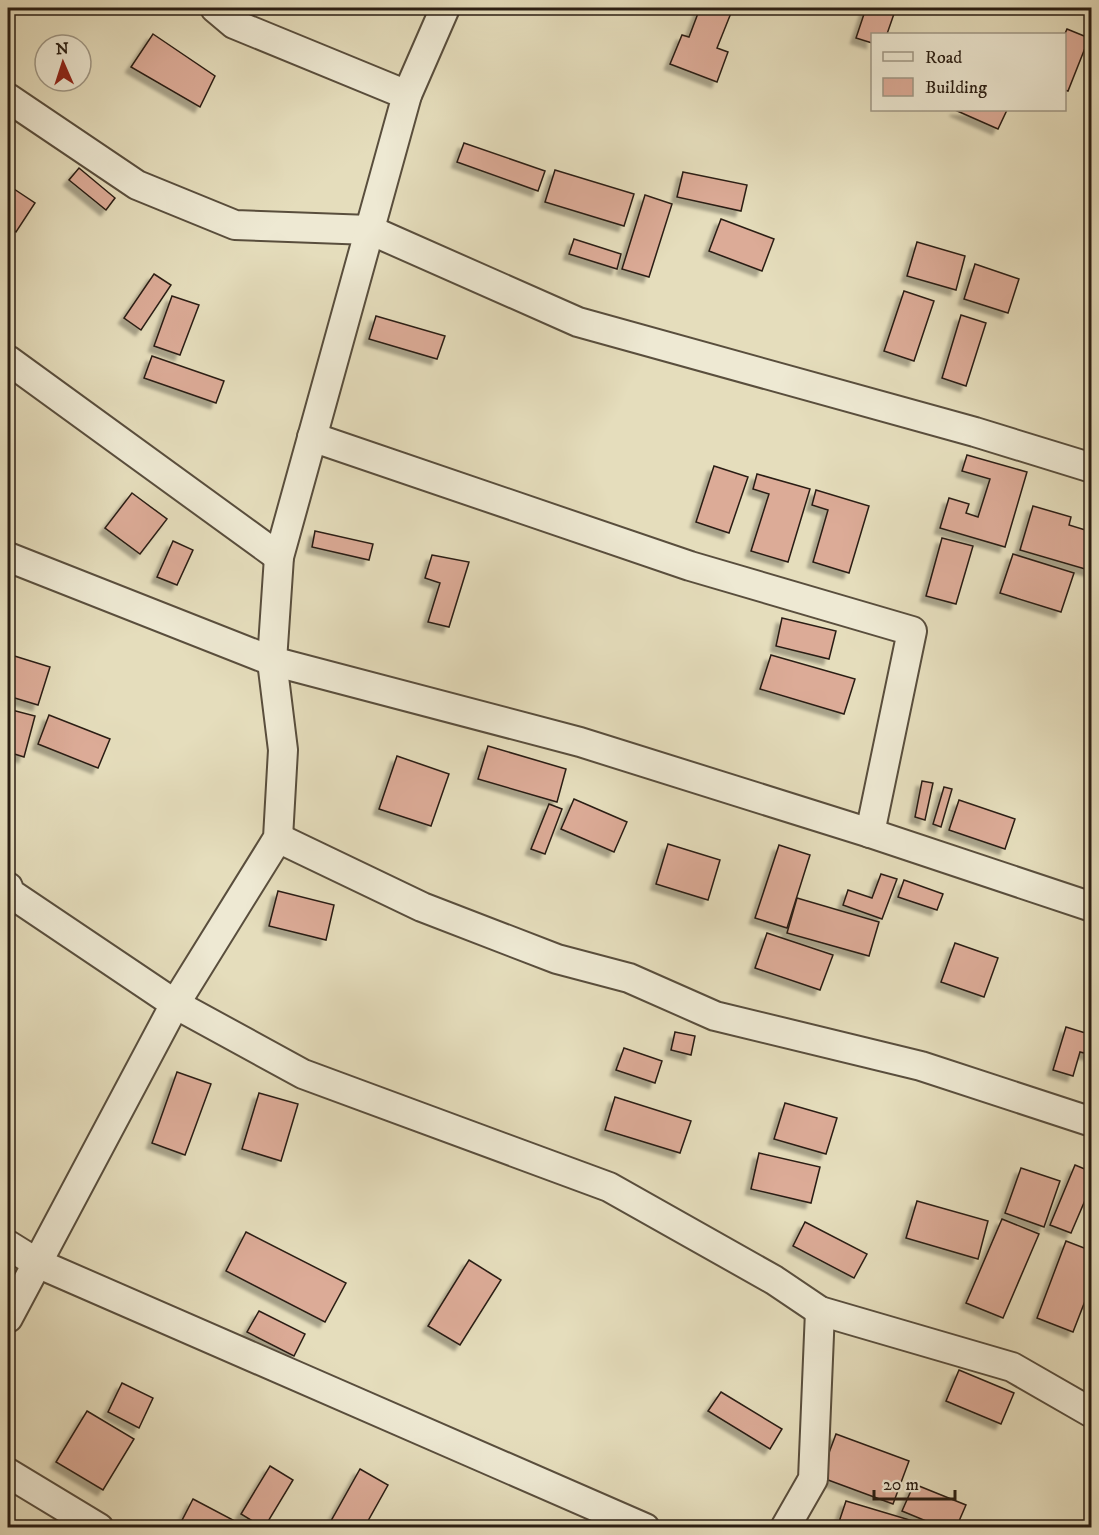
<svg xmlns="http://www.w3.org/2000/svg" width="1099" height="1535" font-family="'IM FELL DW Pica',serif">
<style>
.building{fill:#dcab97;stroke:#2a1e13;stroke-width:1.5;filter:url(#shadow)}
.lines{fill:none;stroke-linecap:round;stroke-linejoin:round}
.minor-casing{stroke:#594e3d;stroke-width:32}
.minor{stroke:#eee9d3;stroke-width:28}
</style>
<defs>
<filter id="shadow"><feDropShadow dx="-5.5" dy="5.5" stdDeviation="1.5" flood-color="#0004"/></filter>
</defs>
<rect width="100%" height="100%" fill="#e5ddbc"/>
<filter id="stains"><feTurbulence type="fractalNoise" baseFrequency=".00333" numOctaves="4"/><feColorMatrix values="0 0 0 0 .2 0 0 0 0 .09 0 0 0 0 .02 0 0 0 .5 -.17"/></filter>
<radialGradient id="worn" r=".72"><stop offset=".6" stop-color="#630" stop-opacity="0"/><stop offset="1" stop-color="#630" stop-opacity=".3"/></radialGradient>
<g class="building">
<polygon points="700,8 733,8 717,48 728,52 717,82 670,64 682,35 689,37"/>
<polygon points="866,8 896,8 887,34 872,34 872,43 856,38"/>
<polygon points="1067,29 1089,38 1068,91 1064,90 1064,36"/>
<polygon points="153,34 215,76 200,107 131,67"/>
<polygon points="955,110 1007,110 998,129"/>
<polygon points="464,143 545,171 538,191 457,162"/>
<polygon points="79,168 115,198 106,210 69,180"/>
<polygon points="555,170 634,194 624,226 545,202"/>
<polygon points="683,172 747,185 741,211 677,197"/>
<polygon points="8,185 35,203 16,232 8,226"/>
<polygon points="645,195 672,204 649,277 622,269"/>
<polygon points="721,219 774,239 762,271 709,251"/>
<polygon points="574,239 621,254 617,269 569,254"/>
<polygon points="917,242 965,256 956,290 907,276"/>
<polygon points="975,264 1019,279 1008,313 964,299"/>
<polygon points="154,274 171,285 141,330 124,318"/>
<polygon points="904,291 934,301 914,361 884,351"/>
<polygon points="172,296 199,305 180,355 154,346"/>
<polygon points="961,315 986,323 966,386 942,378"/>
<polygon points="376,316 445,336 437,359 369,339"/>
<polygon points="152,356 224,381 216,403 144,378"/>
<polygon points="967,455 1027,472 1005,547 940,528 949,498 969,504 966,513 978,517 990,479 962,471"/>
<polygon points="714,466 748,477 729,533 696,522"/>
<polygon points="757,474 810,489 788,562 751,551 769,494 753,489"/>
<polygon points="816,490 869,506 849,573 813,562 828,510 812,505"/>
<polygon points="132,493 167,519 140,554 105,528"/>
<polygon points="1033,506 1071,517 1069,525 1092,532 1092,571 1020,550"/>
<polygon points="315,531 373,544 369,560 312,547"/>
<polygon points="942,538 973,546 956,604 926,596"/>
<polygon points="173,541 193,550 177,585 157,577"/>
<polygon points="1013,554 1074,573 1061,612 1000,593"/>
<polygon points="432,555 469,562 449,627 428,622 440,583 425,578"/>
<polygon points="782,618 836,631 829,659 776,646"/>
<polygon points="8,654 50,667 38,705 8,696"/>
<polygon points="771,655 855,679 844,714 760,689"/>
<polygon points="8,709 35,716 24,757 8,752"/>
<polygon points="49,715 110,739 98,768 38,744"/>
<polygon points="488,746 566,769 557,802 478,779"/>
<polygon points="397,756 449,774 431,826 379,809"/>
<polygon points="922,781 933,783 925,820 915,817"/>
<polygon points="944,787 952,789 941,827 933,824"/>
<polygon points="574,799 627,822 614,852 561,829"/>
<polygon points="959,800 1015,819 1005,849 949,830"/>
<polygon points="549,804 562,809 545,854 531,849"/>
<polygon points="668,844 720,860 708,900 656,884"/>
<polygon points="779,845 810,855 787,928 755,918"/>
<polygon points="881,874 897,879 882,919 843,905 848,890 872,898"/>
<polygon points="904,880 943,894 937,910 898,897"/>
<polygon points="278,891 334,905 326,940 269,926"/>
<polygon points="797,898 879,922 869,956 787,933"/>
<polygon points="767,933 833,955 820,990 755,968"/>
<polygon points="955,943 998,958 984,997 941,982"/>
<polygon points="1066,1027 1092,1035 1092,1055 1080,1052 1073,1076 1053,1070"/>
<polygon points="675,1032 695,1036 691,1055 671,1050"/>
<polygon points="624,1048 662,1061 655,1083 616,1070"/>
<polygon points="177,1072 211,1084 185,1155 152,1143"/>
<polygon points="259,1093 298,1104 281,1161 242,1149"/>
<polygon points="615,1097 691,1121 680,1153 605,1130"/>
<polygon points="785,1103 837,1118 826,1154 774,1139"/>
<polygon points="759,1153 820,1167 811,1203 751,1189"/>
<polygon points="1075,1165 1092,1172 1092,1184 1071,1233 1050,1225"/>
<polygon points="1021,1168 1060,1181 1044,1227 1005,1213"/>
<polygon points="917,1201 988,1221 978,1259 906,1238"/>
<polygon points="1002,1219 1039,1234 1003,1318 966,1303"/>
<polygon points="805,1222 867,1254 854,1278 793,1246"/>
<polygon points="246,1232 346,1283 325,1322 226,1271"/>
<polygon points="1066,1241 1092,1251 1092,1283 1073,1332 1037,1318"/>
<polygon points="469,1260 501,1280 460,1345 428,1326"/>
<polygon points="259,1311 305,1334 294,1356 247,1332"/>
<polygon points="959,1370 1014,1393 1001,1424 946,1401"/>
<polygon points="122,1383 153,1398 139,1428 108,1412"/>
<polygon points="721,1392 782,1429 770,1449 708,1411"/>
<polygon points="87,1411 134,1439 103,1490 56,1462"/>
<polygon points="836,1434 909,1461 893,1504 820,1477"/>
<polygon points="270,1466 293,1480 264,1528 241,1514"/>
<polygon points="360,1469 388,1485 364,1528 327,1528"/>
<polygon points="914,1484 966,1505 956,1528 943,1528 902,1511"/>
<polygon points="193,1499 248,1528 178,1528"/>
<polygon points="846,1501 913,1521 911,1528 837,1528"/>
</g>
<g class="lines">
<g class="minor-casing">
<g id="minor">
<polyline points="215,8 234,24 407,95"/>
<polyline points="8,98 137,185 235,225 370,230 578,322 975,432 1092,468"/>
<polyline points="8,360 279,557"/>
<polyline points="312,437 690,566 912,631 870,833"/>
<polyline points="8,557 272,661 580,742 870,833 1092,907"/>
<polyline points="278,838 422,907 557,959 629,978 715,1016 921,1066 1092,1122"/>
<polyline points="8,887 10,893 175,1004 303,1074 609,1187 774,1280 820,1311 1012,1367 1092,1413"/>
<polyline points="8,1245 37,1263 645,1528"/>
<polyline points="8,1318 175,1004 278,838 283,750 272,661 279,557 407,95 445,8"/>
<polyline points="8,1473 99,1528"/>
<polyline points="785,1528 813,1479 820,1311"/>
</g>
</g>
<use href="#minor" class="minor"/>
</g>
<rect width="1099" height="1535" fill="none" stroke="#e5ddbc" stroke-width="30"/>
<rect x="9" y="9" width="1081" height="1517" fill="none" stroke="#2a1e13" stroke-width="3"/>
<rect x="15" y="15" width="1069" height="1505" fill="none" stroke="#2a1e13" stroke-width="1.5"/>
<rect x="871" y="33" width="195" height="78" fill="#eee9d3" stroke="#a09886" stroke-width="1.5"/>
<rect x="883" y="52" width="30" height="9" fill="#eee9d3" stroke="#a09886" stroke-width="1.5"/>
<text x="925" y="63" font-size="18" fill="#2a1e13">Road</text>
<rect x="883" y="78" width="30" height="18" fill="#dcab97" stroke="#a09886" stroke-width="1.5"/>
<text x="925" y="93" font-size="18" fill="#2a1e13">Building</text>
<g transform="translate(63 63) rotate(357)"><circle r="28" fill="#eee9d3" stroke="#a09886" stroke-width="1.5"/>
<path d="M0-4.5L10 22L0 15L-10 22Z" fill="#8f2418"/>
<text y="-9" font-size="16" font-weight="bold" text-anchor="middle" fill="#2a1e13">N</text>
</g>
<path d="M874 1490v9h81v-9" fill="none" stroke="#2a1e13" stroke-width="3"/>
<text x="883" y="1490" font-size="18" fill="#2a1e13" stroke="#eee9d3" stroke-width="4.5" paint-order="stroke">20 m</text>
<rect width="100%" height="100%" filter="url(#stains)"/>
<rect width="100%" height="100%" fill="url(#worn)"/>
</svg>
